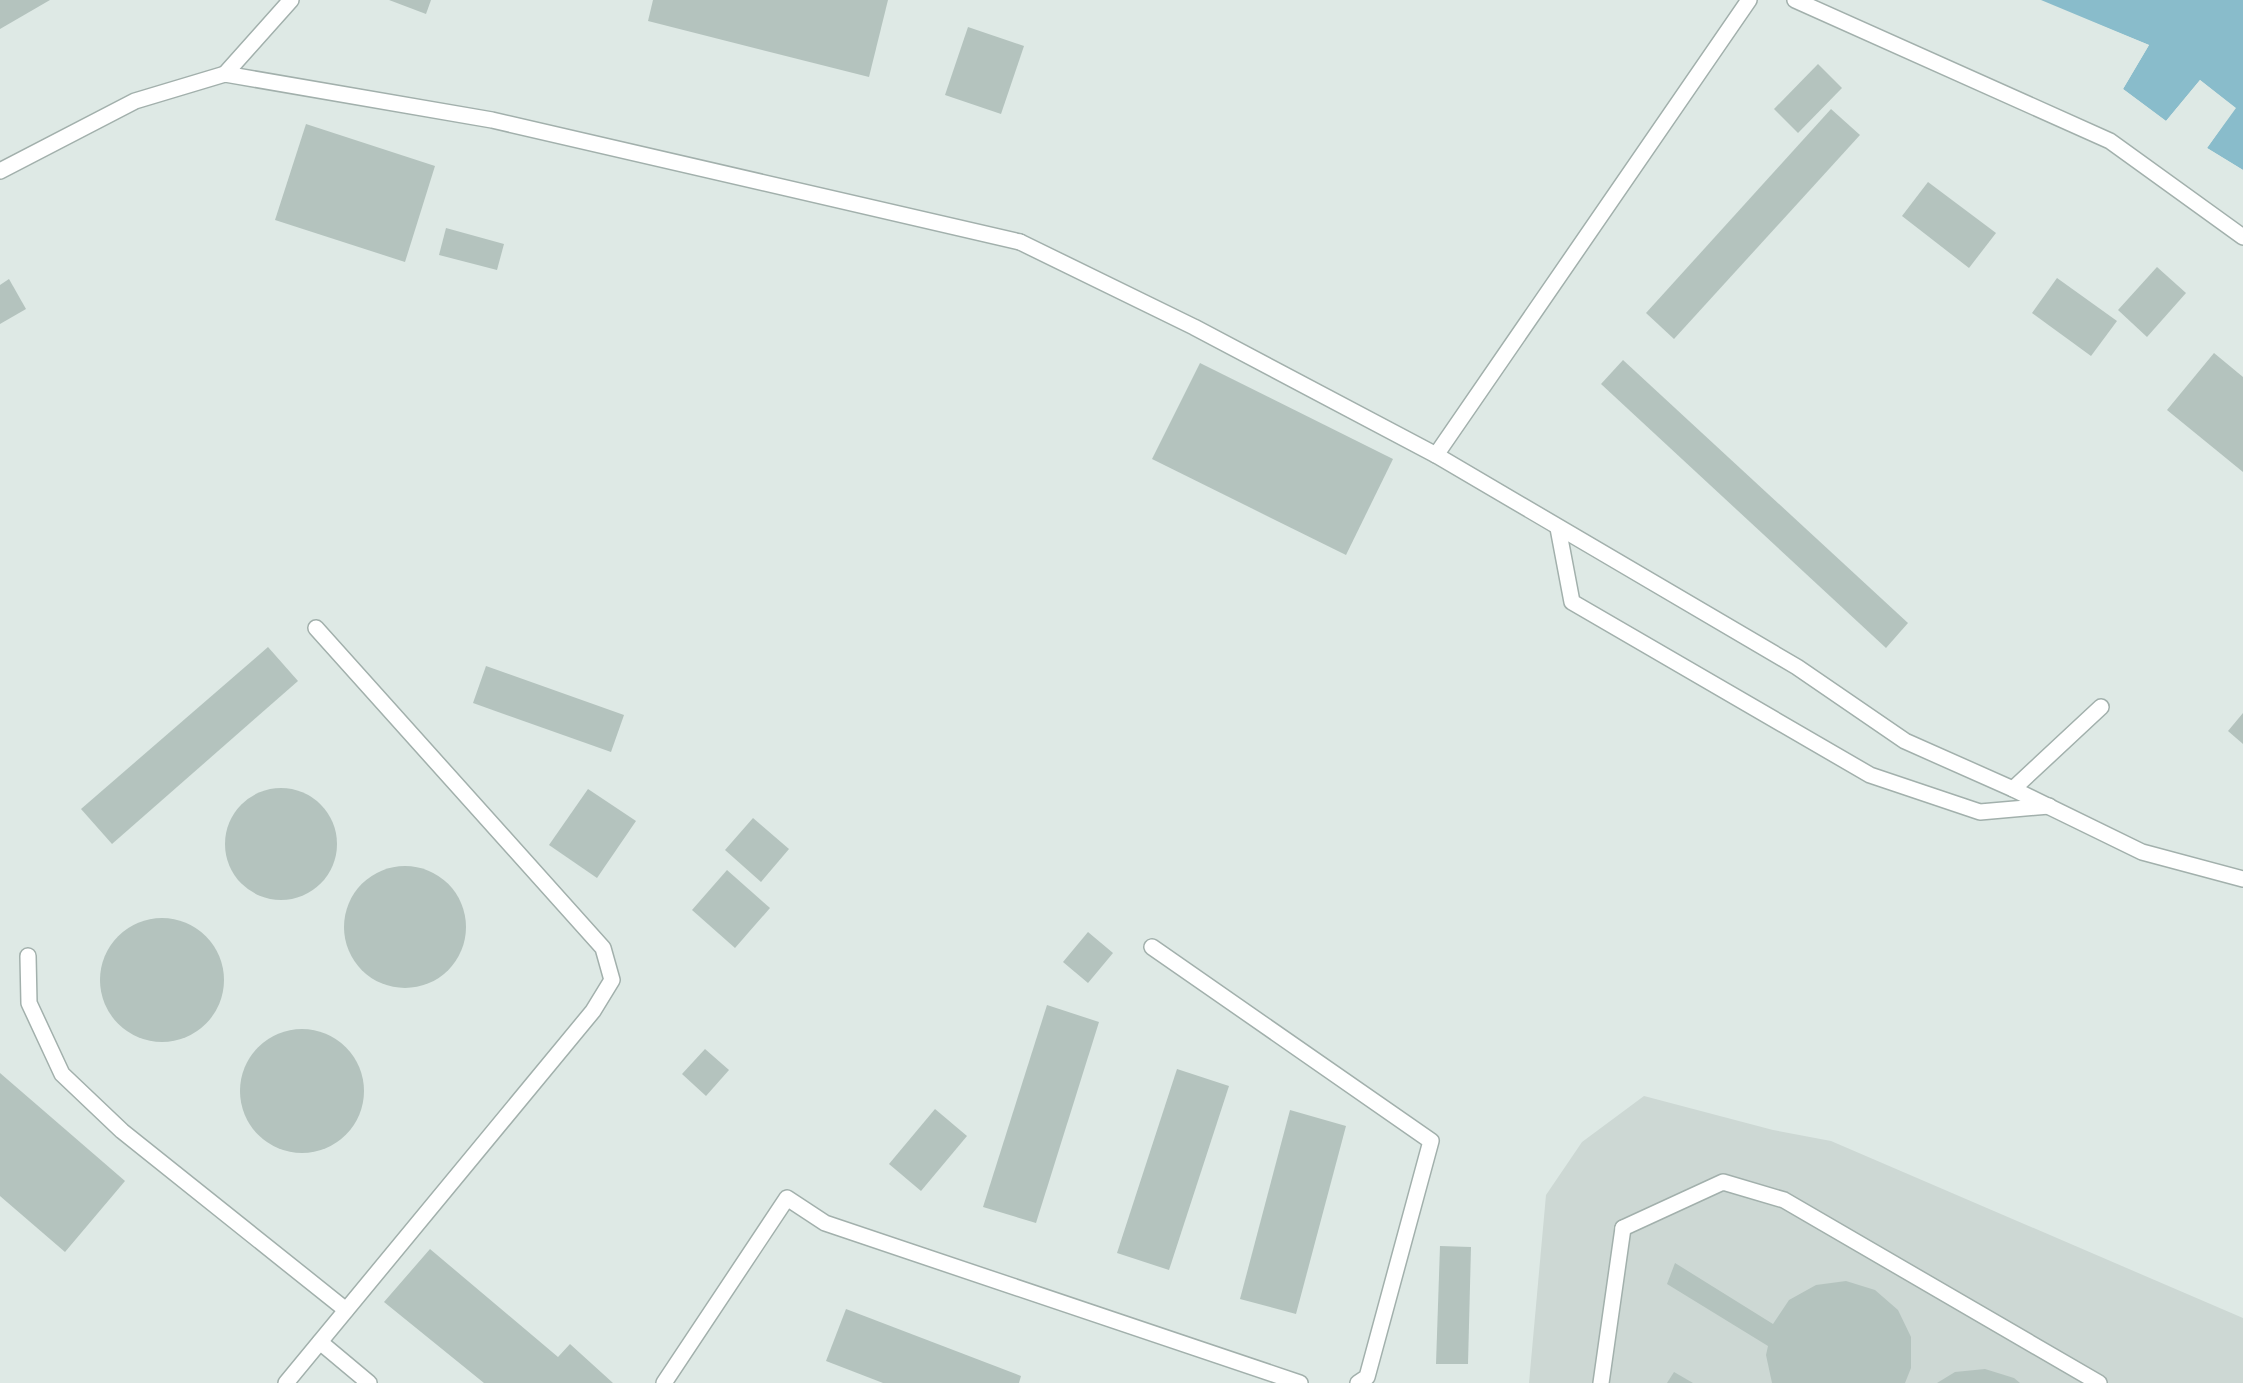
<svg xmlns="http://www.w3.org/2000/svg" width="2243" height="1383" font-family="'Nunito Sans',sans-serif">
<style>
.built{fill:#cdd8d4}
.water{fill:#89bccb}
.pier{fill:#dee9e5}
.building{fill:#b4c3be}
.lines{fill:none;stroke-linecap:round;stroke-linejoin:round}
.lane-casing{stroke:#a2b0ac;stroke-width:18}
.street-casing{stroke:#a2b0ac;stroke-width:18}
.lane{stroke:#fff;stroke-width:15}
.street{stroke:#fff;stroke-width:15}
</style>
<rect width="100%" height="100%" fill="#dee9e5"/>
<polygon class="built" points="1644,1096 1773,1130 1831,1141 2243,1318 2243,1383 1529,1383 1546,1195 1582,1142"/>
<polygon class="water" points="2041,0 2243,0 2243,170 2207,148 2235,108 2200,80 2166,121 2123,89 2149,45"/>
<polygon class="pier" points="2038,0 2149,45 2123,89 2166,121 2200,80 2236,108 2207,148 2243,170 2243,172 2204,149 2232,109 2200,83 2168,123 2165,124 2121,90 2145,46"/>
<g class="building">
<polygon points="0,0 50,0 0,29"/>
<polygon points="389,0 431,0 426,14"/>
<polygon points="653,0 888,0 869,77 648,21"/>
<polygon points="968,27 1024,46 1001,114 945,95"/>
<polygon points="1818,64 1842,88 1798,133 1774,109"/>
<polygon points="1831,109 1860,135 1674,339 1646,313"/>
<polygon points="306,124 435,166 405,262 275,220"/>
<polygon points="1928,182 1996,233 1969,268 1902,216"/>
<polygon points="446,228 504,244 497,270 439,255"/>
<polygon points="2157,267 2186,293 2147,337 2118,310"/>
<polygon points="2057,278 2117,321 2091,356 2032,313"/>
<polygon points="9,279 26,309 0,324 0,285"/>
<polygon points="2214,353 2243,377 2243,472 2167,410"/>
<polygon points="1623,360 1908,623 1886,648 1601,384"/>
<polygon points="1200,363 1393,459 1346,555 1152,459"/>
<polygon points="268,647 298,681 112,844 81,809"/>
<polygon points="486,666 624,715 611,752 473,703"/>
<polygon points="2243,713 2243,744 2228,731"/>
<circle cx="281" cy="844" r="56"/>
<polygon points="588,789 636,821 597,878 549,845"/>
<polygon points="753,818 789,849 761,882 725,850"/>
<circle cx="405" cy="927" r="61"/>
<polygon points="727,870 770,908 735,948 692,910"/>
<circle cx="162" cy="980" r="62"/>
<polygon points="1088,932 1113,953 1088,983 1063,962"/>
<polygon points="1047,1005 1099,1022 1036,1223 983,1207"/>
<circle cx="302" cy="1091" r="62"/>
<polygon points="705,1049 729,1070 706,1096 682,1074"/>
<polygon points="1177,1069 1229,1086 1169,1270 1117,1253"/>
<polygon points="0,1073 125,1181 65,1252 0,1196"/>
<polygon points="935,1109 967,1136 921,1191 889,1164"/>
<polygon points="1290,1110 1346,1126 1296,1314 1240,1299"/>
<polygon points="1440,1246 1471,1247 1468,1364 1436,1364"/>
<polygon points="430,1249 558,1357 570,1344 613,1383 484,1383 384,1302"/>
<polygon points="1675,1263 1773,1324 1789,1300 1816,1285 1846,1281 1875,1290 1898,1310 1911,1337 1911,1368 1905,1383 1772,1383 1766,1355 1768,1346 1667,1284"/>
<polygon points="846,1309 1021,1376 1019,1383 883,1383 826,1361"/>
<polygon points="1985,1369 2014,1378 2020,1383 1937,1383 1955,1372"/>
<polygon points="1674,1372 1693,1383 1667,1383"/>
</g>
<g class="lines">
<g class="lane-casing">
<g id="lane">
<polyline points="1795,0 2110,141 2243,237"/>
<polyline points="225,74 291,0"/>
<polyline points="1020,242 1194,327 1436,455 1797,667 1905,741 2013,789 2142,852 2243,879"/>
<polyline points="1436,455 1749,0"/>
<polyline points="1558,528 1572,602 1870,775 1980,812 2049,806"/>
<polyline points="2013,789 2101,707"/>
<polyline points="1152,947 1431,1141 1367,1377 1358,1383"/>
<polyline points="28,956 29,1003 62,1074 122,1131 346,1310"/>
<polyline points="1623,1228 1723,1182 1784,1200 2099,1383"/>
<polyline points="320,1342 369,1383"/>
<polyline points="286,1383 593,1011 612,980 603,948 316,628"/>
<polyline points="664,1383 787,1198 825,1223 1300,1383"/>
</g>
</g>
<g class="street-casing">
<g id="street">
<polyline points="0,171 135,101 225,74 492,120 1020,242"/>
<polyline points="1601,1383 1623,1228"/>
</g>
</g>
<use href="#lane" class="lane"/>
<use href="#street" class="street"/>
</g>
</svg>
